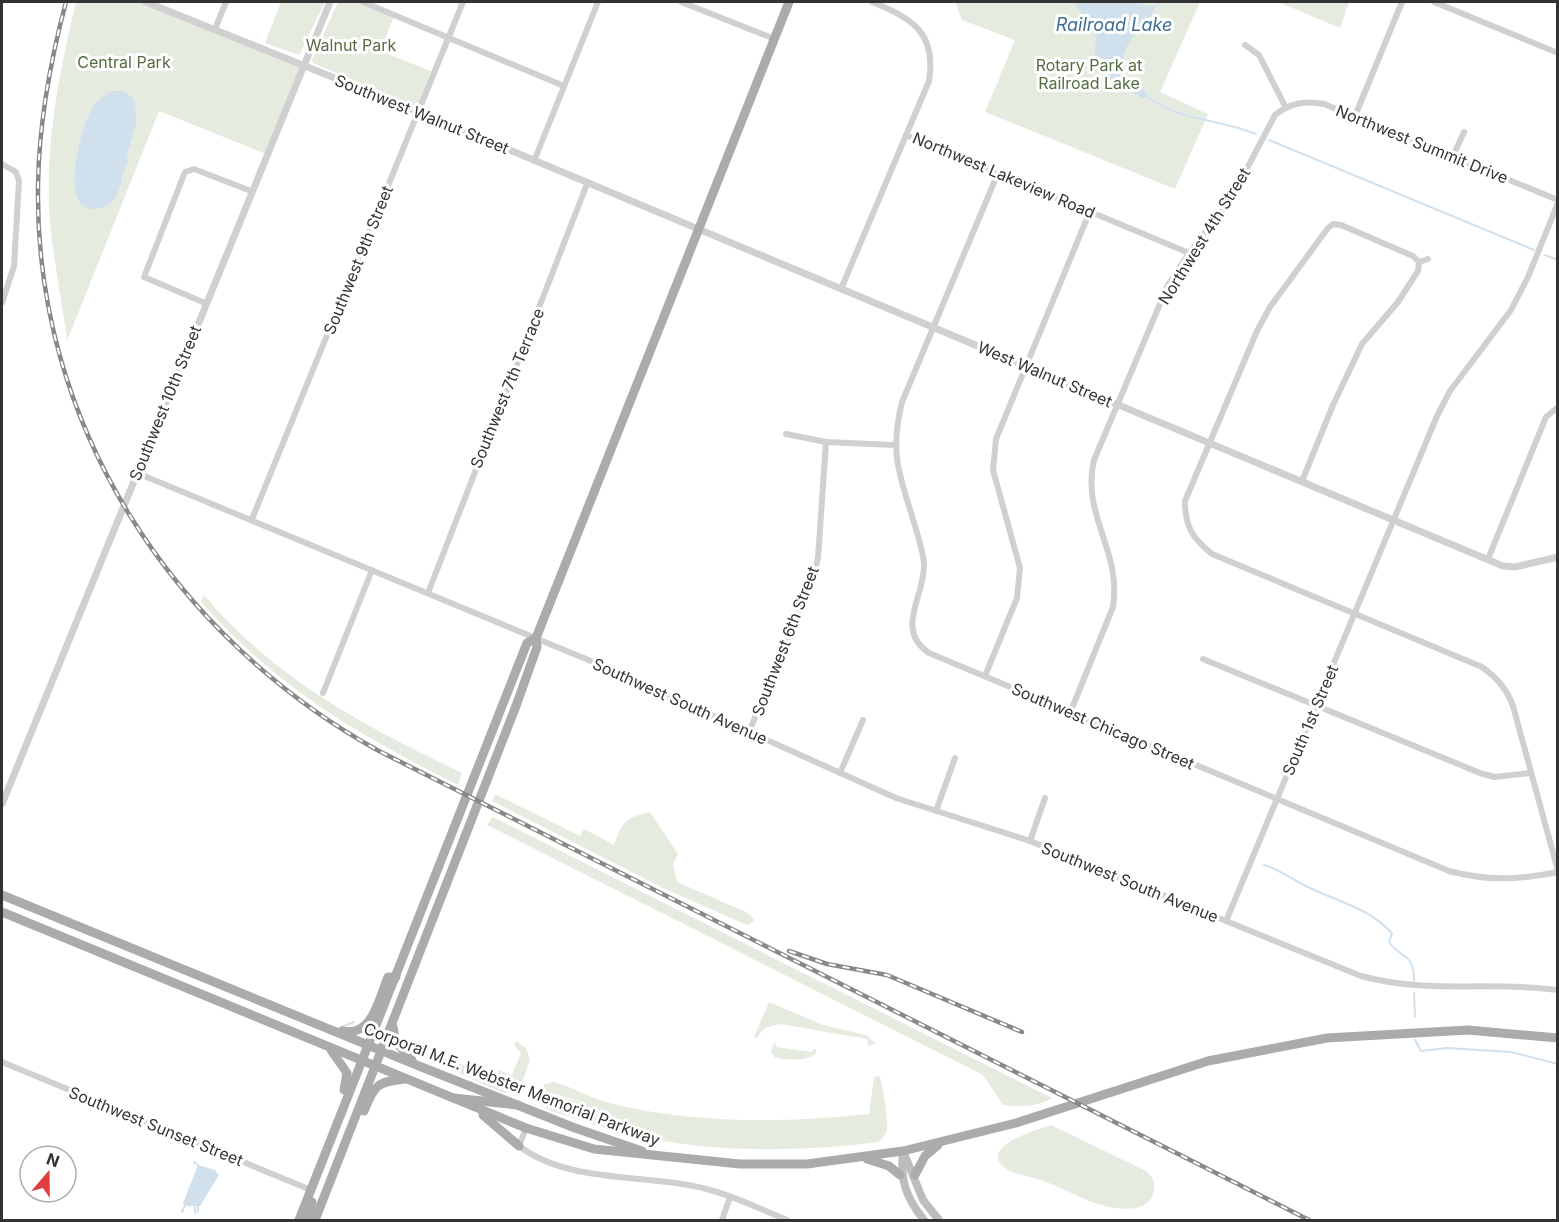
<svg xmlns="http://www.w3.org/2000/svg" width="1559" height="1222" font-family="Inter,sans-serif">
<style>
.green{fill:#e5ecdf}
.water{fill:#d0e0ed}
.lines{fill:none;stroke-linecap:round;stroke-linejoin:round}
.stream{stroke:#d0e0ed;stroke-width:2}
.minor{stroke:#d0d0d0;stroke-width:6}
.tertiary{stroke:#d0d0d0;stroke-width:7}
.secondary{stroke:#bdbdbd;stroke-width:8}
.primary{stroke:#ababab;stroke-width:9}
.rail-casing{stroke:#888;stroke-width:4.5}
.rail{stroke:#fff;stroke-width:2;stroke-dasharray:7;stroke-linecap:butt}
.labels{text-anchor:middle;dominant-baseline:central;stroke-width:6;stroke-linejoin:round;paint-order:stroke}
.park-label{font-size:16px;fill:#536e40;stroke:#fff}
.street-label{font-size:16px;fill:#333;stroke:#fff}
.water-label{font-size:18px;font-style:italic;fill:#416f94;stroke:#fff}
</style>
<rect width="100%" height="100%" fill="#fff"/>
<g class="green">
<path d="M76 2H146L302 65 266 154 159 111 67 341C62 302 54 262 50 223 44 149 59 73 76 2Z"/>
<polygon points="281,2 325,2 299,55 265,43"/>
<polygon points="338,2 363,2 395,14 380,51 431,71 419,102 413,106 311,62"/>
<polygon points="955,2 1200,2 1160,92 1208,114 1175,189 985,112 1015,40 962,20"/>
<polygon points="1278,2 1349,2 1340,28"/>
<path d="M204 595C276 680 364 726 462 773L458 785C355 733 279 689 201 602Z"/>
<path d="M495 794 580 836 584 829 614 845C623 821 625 818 650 812L678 854 673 865 677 882 746 912 755 920 747 925 665 889 492 801Z"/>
<path d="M493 817 1052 1098C1038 1107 1019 1107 1003 1105L983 1075 487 825Z"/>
<polygon points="769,1002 823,1025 866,1035 876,1044 868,1045 867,1039 780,1024 765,1028 756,1038 754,1037"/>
<path d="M516 1041 526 1048 530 1060C525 1075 521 1093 503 1093L437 1063 438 1060 445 1058 496 1077 499 1070 512 1075 521 1053 514 1045Z"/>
<path d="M775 1041 776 1047 812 1052 813 1049H816V1053C809 1062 783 1060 774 1057L771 1051Z"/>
<path d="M879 1076C882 1079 889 1123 887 1130 885 1135 883 1138 879 1142 776 1155 670 1153 571 1117 560 1113 540 1110 536 1098L540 1093 589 1103 539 1090 545 1084 553 1082C573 1087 592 1099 613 1104 698 1124 784 1123 869 1114L874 1077Z"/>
<path d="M1051 1125 1146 1171C1161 1182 1155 1205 1136 1208 1106 1213 1075 1194 1049 1183 1036 1177 1016 1176 1005 1168 977 1147 1038 1129 1051 1125Z"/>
</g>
<g class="water">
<path d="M1074 2H1134L1154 7C1157 18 1116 38 1123 75L1148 94 1144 99 1102 73 1095 55 1096 35Z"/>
<path d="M112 91H124L135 100 136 124 127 156 128 163C120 174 123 189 113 201 108 206 100 210 92 209 58 207 82 122 94 105 99 99 105 95 112 91Z"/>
<polygon points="198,1165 215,1170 219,1175 200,1206 187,1206 183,1203"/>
</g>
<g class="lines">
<g class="stream">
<polyline points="1154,7 1162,2"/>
<path d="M1146 96C1182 122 1216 118 1256 134"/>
<polyline points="1269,140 1534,250"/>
<polyline points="1545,255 1558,260"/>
<path d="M1264 865C1281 870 1294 881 1310 888 1341 903 1367 907 1392 933L1389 942C1402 960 1414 952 1414 981"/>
<polyline points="1414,993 1415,1017"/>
<polyline points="339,1028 354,1022"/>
<polyline points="1415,1040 1421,1051 1447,1048 1511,1052 1558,1064"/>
<polyline points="194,1162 198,1165"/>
<polyline points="198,1207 198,1212"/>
<polyline points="182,1212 185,1205"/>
<polyline points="195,1213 195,1207"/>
</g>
<g class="minor">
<polyline points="363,2 564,86"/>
<polyline points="681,2 775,39"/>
<polyline points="1434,2 1558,53"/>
<polyline points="215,29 226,2"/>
<polyline points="1245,45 1259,55 1285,106"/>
<polyline points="1355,116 1402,2"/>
<polyline points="906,135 1189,253"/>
<polyline points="1453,156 1464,132"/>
<polyline points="534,161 598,2"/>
<polyline points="2,164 16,172 19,181 14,266 2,303"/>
<path d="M998 173 902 402C890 451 898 472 913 519 917 534 923 549 924 564 925 597 894 629 929 653L1449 871C1487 881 1519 880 1558 872"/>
<path d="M1428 259 1419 262 1413 256 1341 225 1333 224 1328 228 1270 307 1257 331 1185 501C1185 526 1192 538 1212 554L1482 667C1497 678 1507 689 1513 706L1558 871"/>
<path d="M841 289 929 81C937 33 912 18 872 2"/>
<polyline points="205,303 144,277 185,172 194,169 251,191"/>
<polyline points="786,434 826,442 894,445"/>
<path d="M137 473 598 664 896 798 1030 841 1361 976C1426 994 1492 981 1558 990"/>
<polyline points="1302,481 1333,405 1362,344 1398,302 1418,271 1419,262"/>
<polyline points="252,519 463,2"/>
<polyline points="1488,559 1546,417 1558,407"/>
<polyline points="428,593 587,184"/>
<polyline points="1203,659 1480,773 1494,777 1530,773"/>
<polyline points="985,676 1017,598 1020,568 993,470 996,439 1090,211"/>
<polyline points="323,693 372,570"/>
<path d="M1070 713 1113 607C1122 550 1081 516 1094 460L1168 285 1189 253 1231 199 1275 115C1289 103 1305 100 1324 104L1558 200"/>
<polyline points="749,732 814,575 818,558 826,442"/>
<polyline points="840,773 863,720"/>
<polyline points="936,811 955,758"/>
<polyline points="1030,841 1045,798"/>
<polyline points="1226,921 1437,416 1450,391 1511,310 1528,277 1558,203"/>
<polyline points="2,1062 311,1190"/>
<path d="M526 1128 519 1146C570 1185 651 1173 710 1190 737 1197 762 1210 787 1220"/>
<polyline points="722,1220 730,1197"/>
</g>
<g class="tertiary">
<polyline points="146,2 419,112 1503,566 1515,567 1558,557"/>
<polyline points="2,804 330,2"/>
</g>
<g class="secondary">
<polyline points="903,1151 923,1200 939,1220"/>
<path d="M903 1152C900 1180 906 1198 924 1220"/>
</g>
<g class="primary">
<polyline points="2,895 419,1066 575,1128 642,1151"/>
<polyline points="2,912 526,1128 594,1149 740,1164 807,1164 903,1151 1016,1123 1208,1061 1327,1038 1468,1030 1558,1038"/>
<polyline points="393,1027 396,1042 412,1060"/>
<path d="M342 1031C372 1038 379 999 388 977H396"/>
<polyline points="331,1050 347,1073 344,1090"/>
<polyline points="454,1098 518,1105"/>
<path d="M364 1111C375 1084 377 1082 405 1079"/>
<polyline points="483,1115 519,1146"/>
<polyline points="867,1159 889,1166 900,1175"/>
<polyline points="915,1175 925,1156 938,1145"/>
<polyline points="299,1220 527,643 536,638"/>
<polyline points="307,1220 312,1202"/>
<polyline points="315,1220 516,706 537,647 536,638 789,2"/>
</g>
<g class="rail-casing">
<g id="rail">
<path d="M66 2C50 62 39 123 38 185 34 425 173 637 379 751L1309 1220"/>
<polyline points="789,951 827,964 887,975 1022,1032"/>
</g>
</g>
<use href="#rail" class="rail"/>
</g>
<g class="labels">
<g class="park-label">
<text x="351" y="45">Walnut Park</text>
<text x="124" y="62">Central Park</text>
<text x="1089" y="65">Rotary Park at<tspan x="1089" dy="18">Railroad Lake</tspan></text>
</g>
<g class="street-label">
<text transform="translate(422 114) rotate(22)">Southwest Walnut Street</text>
<text transform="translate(1422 144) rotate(22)">Northwest Summit Drive</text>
<text transform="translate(1004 175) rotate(23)">Northwest Lakeview Road</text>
<text transform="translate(1204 236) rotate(-58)">Northwest 4th Street</text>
<text transform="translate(358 260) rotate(-68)">Southwest 9th Street</text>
<text transform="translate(1045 374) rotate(23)">West Walnut Street</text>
<text transform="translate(507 388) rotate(-68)">Southwest 7th Terrace</text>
<text transform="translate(165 403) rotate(-68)">Southwest 10th Street</text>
<text transform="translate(785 641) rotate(-69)">Southwest 6th Street</text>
<text transform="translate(680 701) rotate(24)">Southwest South Avenue</text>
<text transform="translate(1310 720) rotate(-67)">South 1st Street</text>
<text transform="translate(1103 726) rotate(23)">Southwest Chicago Street</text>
<text transform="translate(1130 882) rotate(22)">Southwest South Avenue</text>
<text transform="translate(512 1084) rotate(21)">Corporal M.E. Webster Memorial Parkway</text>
<text transform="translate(156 1126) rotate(22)">Southwest Sunset Street</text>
</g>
<g class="water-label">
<text x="1114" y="24">Railroad Lake</text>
</g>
</g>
<rect width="1559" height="1222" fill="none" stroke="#333333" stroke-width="6"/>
<g transform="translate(48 1174) rotate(20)"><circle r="28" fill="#ffffff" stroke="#adadad" stroke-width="1.5"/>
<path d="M0-4.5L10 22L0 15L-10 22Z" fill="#e13e40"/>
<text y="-9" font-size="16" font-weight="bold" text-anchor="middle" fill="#333333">N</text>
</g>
</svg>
